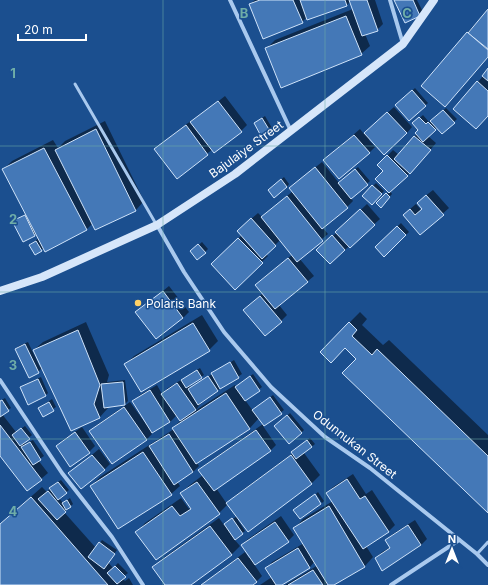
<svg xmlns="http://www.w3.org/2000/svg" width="488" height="585" font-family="Inter,sans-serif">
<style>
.shadow{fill:#0007}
.building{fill:#4478b7;stroke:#cfe3fa}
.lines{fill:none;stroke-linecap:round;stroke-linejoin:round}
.lane{stroke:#a9c9ee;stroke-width:3}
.street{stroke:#a9c9ee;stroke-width:4}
.secondary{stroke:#d6e6fa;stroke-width:8}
.grid{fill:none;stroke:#6fada8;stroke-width:1;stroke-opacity:0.55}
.poi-dot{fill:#ffd166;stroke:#1b4f8f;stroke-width:1.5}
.labels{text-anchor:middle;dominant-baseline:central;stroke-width:3;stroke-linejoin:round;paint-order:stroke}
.street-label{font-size:12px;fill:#fff;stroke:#1b4f8f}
.poi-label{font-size:12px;fill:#fff;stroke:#1b4f8f;text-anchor:start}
.grid-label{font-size:13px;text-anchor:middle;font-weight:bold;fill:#6fada8;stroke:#1b4f8f;stroke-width:3;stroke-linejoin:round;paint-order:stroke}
</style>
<rect width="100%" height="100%" fill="#1b4f8f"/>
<g class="shadow">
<polygon points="255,0 375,0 383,24 377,30 365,34 370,46 361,54 266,49 275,40 353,9 350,2 347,5 307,17 302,22 250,4"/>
<polygon points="395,0 417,0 423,12 420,15"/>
<polygon points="488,10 488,56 467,33"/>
<polygon points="488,70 488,115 478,82"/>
<polygon points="415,88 428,103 409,120 396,105"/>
<polygon points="225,96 247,125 241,131 213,149 177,177 162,143 192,120 193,121"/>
<polygon points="394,107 412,127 407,133 371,139 369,140 375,147 369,153 331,154 360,129 364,134"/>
<polygon points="446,108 457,119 442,133 437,127 428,136 436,143 416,167 390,191 392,194 381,206 378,203 389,192 385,171 378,165 393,150 399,155 420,130 416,121 423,115 429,122"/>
<polygon points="265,116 272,128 269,130 255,123"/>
<polygon points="105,121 144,201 136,210 96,229 93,223 86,230 44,248 41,250 30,245 39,238 37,233 23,241 14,222 27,214 4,169 12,161 53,140 58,148 65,141"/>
<polygon points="322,162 339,183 358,167 370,181 351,198 353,201 347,207 322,227 328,234 299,258 314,276 279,305 287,315 281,321 244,310 263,293 262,279 292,255 280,240 266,254 268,256 235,288 212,264 242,235 244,225 258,213 262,217 293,191 297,182"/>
<polygon points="284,177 289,184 287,187 269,190"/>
<polygon points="376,183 384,191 372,204 363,196"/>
<polygon points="433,190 449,208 420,234 410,209 416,204 421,210 423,208 424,197"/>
<polygon points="367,204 380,219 330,263 318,250"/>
<polygon points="401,223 409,232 384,255 376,247"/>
<polygon points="202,242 208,249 205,252 194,249"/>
<polygon points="169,286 189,312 183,318 143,307"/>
<polygon points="360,312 367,319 362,325 383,345 389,340 488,435 488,512 358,359 345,347 349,323"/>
<polygon points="202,315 218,341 209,350 125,365 134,356"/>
<polygon points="86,322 109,375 107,382 125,380 128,401 125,404 107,406 108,408 100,417 71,430 42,368 38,372 16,349 19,346 28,342 40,367 42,367 34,350 43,342"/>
<polygon points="234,360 242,374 200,402 201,403 196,410 235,385 236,387 253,374 262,387 245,400 253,411 273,395 284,410 263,426 276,445 270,451 216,488 227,504 236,495 293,453 292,452 295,449 310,438 315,444 304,453 320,475 312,483 248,530 239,519 238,520 245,531 234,539 240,546 231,555 189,585 166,585 153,568 162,559 219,518 224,525 237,516 228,504 219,513 137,532 145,523 181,498 189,509 191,507 181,493 190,485 203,475 200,470 206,464 263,424 259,418 250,428 197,463 199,466 193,472 177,481 180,486 171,494 91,486 100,477 174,429 173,428 181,420 177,415 170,422 151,433 152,434 146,440 91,431 97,425 130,402 146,424 147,423 134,401 140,395 157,385 162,394 168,388 200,368 204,375 189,385 191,388"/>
<polygon points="41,377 48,393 46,395 21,388 24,385"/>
<polygon points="5,398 11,408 2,414 16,432 25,426 32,435 24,442 25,444 33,440 44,456 38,460 48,473 28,490 0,454 0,401"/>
<polygon points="52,399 56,407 43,415 39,408"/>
<polygon points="290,413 304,430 301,433 278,424"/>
<polygon points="82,427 95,446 89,452 70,465 57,446 63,440"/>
<polygon points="99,449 110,464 104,470 70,473"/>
<polygon points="353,474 366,494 372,490 395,525 389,531 366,546 373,557 365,566 333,585 330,585 328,583 326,585 285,585 318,565 315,561 310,567 282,585 260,585 272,577 267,568 272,562 304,543 295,528 303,519 333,501 327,493 333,487"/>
<polygon points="61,480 69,490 59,498 63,503 70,498 73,504 64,512 96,548 102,540 117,550 108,562 113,568 118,563 128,573 122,578 125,581 129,578 133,585 0,585 0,524 42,487 47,492 53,485"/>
<polygon points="318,492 324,501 322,503 316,494"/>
<polygon points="281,516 294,535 288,541 254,564 262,576 256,582 251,585 201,585 245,552 249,558 250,557 242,545 248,539"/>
<polygon points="415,520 427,539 421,545 383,569 376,558 382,552 391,547 387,540 393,534"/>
</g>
<g class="building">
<polygon points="260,0 293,0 303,23 263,39 249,4"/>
<polygon points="300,0 345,0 347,6 307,20"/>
<polygon points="349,0 367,0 378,31 362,36"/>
<polygon points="394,0 413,0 420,16 405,23"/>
<polygon points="488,9 488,49 468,33"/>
<polygon points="346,16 362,55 281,88 265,48"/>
<polygon points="467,32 488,50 488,57 445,107 421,86"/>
<polygon points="488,68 488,81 482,76"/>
<polygon points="477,81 488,91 488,116 476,129 453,109"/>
<polygon points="412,90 426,106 409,121 395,105"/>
<polygon points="218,101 242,132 214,153 190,122"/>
<polygon points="443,110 455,123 442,134 430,121"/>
<polygon points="387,112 407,133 384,155 364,133"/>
<polygon points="419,117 426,124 428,122 436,130 423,142 415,133 418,130 412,123"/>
<polygon points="262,118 270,131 261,136 254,123"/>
<polygon points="186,125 208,155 177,179 154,149"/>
<polygon points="96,129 136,211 95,230 55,150"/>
<polygon points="354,135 370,153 339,179 323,160"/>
<polygon points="414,136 431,150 410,174 394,159"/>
<polygon points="44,148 87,230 45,252 2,169"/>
<polygon points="387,155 408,176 389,193 375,179 383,171 377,165"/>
<polygon points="315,167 348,208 322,229 289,188"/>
<polygon points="355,169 368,185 351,199 338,183"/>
<polygon points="281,179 287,187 274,198 268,190"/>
<polygon points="372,185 382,194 372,205 362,196"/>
<polygon points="386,193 390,197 381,208 376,203"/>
<polygon points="426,195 444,215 420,235 403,215 410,209 415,215 422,209 417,203"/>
<polygon points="287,196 323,241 297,262 261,217"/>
<polygon points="360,209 375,225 350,248 335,232"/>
<polygon points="25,215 35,236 23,242 12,221"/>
<polygon points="251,218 276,246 262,259 237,231"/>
<polygon points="397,226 406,235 384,257 375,247"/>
<polygon points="332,235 345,250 330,264 316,250"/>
<polygon points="238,238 263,263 235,290 211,264"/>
<polygon points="36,241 42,251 35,255 29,245"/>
<polygon points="198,244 206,253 197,260 190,251"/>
<polygon points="288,258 308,282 275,309 255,285"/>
<polygon points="163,291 183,318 156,339 135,312"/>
<polygon points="260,296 282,322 265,336 243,310"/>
<polygon points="349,322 357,330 352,336 372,355 377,349 488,456 488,513 342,373 356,359 345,348 331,363 320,352"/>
<polygon points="193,323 210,351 141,392 124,364"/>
<polygon points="78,330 100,385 94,404 100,418 71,431 33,350"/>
<polygon points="25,344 39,373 29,378 15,349"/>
<polygon points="230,362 239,378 220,389 211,373"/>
<polygon points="197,370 202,378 186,388 181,380"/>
<polygon points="208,376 218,391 198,405 188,389"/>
<polygon points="250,376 260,391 245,401 235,387"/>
<polygon points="38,379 46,396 28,405 20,387"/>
<polygon points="123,382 125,405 104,408 101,384"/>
<polygon points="177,383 196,410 180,421 161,394"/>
<polygon points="150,390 170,422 152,433 132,401"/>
<polygon points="226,393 250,429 196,464 172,428"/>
<polygon points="270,397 282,414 264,426 252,410"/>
<polygon points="2,400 9,411 0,417 0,401"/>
<polygon points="49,402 54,411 43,417 38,408"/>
<polygon points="124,407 147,440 112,464 89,431"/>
<polygon points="287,415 302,433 289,444 274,426"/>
<polygon points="0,425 42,480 27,491 0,456"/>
<polygon points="21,428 30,439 20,446 12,435"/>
<polygon points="256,430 271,451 214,491 198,470"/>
<polygon points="75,432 90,453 70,467 56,446"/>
<polygon points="169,434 193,472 174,485 149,446"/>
<polygon points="307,440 312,447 296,459 291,452"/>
<polygon points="30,442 41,460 33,465 21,447"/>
<polygon points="143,452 172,495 118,529 90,486"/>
<polygon points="92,455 105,470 81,489 68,473"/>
<polygon points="291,455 312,484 248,532 226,503"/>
<polygon points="347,479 360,499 365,496 389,532 363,549 326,493"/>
<polygon points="58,482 67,493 58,500 49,488"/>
<polygon points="197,482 220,514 156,560 135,532 172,506 180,516 191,509 180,493"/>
<polygon points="48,491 66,512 57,520 38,499"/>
<polygon points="315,494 321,504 300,519 293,510"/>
<polygon points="31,497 108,585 0,585 0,524"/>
<polygon points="67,500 71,507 66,510 62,503"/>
<polygon points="329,506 365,567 334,585 328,585 293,528"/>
<polygon points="232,518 243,534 235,540 224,524"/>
<polygon points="275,522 289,542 255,565 241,545"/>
<polygon points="408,525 421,545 382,571 375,558 390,548 385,540"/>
<polygon points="210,526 232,555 191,585 165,585 152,567"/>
<polygon points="99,542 115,554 104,569 88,557"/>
<polygon points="298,548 310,568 282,585 276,585 265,568"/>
<polygon points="238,558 257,582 253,585 201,585"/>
<polygon points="115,566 126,577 117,584 107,573"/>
<polygon points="313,570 323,585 288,585"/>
</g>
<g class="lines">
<g class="lane">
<polyline points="75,84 156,224"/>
<polyline points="477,554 488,542"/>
</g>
<g class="street">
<polyline points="230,0 291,131"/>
<polyline points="390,0 403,44"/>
<polyline points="157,225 184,272 224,332 271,387 325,437 370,468 477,554 488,565"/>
<polyline points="0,380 62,473 112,537 143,585"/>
<polyline points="391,585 459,540"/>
</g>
<polyline class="secondary" points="0,291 42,277 157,225 235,174 403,44 434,0"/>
</g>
<path class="grid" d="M163 0V585M325 0V585M0 146H488M0 292H488M0 439H488"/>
<circle class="poi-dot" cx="138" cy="303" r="4"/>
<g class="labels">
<g class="street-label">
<text transform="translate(246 149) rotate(-36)">Bajulaiye Street</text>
<text transform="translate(355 444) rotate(38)">Odunnukan Street</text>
</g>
<g class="poi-label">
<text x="146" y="303">Polaris Bank</text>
</g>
</g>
<g class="grid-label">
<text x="244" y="18">B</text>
<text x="407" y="18">C</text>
<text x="13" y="78">1</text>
<text x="13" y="224">2</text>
<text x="13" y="370">3</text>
<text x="13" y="516">4</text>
</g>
<g transform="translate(452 549)" stroke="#1b4f8f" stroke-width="3" paint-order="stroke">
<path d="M0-3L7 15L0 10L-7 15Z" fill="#ffffff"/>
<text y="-6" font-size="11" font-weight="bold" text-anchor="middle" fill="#ffffff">N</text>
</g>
<path d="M18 34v6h68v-6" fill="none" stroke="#ffffff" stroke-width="2"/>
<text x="24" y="34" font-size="12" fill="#ffffff" stroke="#1b4f8f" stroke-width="3" paint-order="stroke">20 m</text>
</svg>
